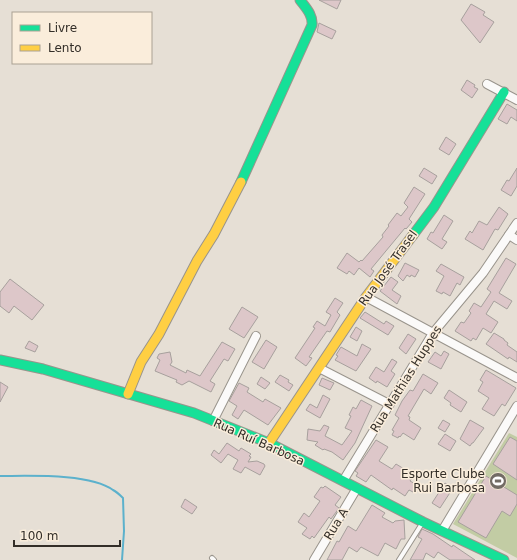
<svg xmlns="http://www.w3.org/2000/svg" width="517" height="560" font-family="'DejaVu Sans',sans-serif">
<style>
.green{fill:#c2cca4}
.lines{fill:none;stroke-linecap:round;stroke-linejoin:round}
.stream{stroke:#5cb1cc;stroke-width:2}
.building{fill:#ddc7c9;stroke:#a7a09d}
.lane-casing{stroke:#99948c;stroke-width:6}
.street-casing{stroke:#99948c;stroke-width:10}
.fast-casing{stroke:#99948c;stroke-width:11}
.slow-casing{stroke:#99948c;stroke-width:11}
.lane{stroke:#fbfaf9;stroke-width:4}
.street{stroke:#fbfaf9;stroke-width:8}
.fast{stroke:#16e098;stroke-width:9}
.slow{stroke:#ffcf43;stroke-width:9}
.labels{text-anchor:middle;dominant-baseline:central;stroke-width:3;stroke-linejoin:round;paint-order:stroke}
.street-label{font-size:12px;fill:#332e28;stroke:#faeddb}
.poi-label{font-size:12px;fill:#332e28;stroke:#faeddb;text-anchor:end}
</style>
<rect width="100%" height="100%" fill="#e6dfd5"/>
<polygon class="green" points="509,433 517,437 517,558 453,524"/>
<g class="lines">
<path class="stream" d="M0 476C29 476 90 473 113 490 117 492 120 495 123 498L124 531 122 560"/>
</g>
<g class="building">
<polygon points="319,0 341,0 337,9"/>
<polygon points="471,4 485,12 483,15 494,22 480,43 461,20"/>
<polygon points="319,23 336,31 332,39 317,32"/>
<polygon points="467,80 475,85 474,87 478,89 472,98 461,90"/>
<polygon points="507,104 517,110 517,121 511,117 507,124 498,119"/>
<polygon points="446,137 456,144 449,155 439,149"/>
<polygon points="424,168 437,176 432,184 419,176"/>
<polygon points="517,168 517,186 511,196 501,190 507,180 509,181"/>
<polygon points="414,187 425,194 409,219 412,222 406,229 405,228 371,269 374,271 370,277 359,268 354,275 349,271 347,274 337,268 347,253 359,262 361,260 362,261 383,237 382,235 389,226 388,225 397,213 401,216 408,207 404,203"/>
<polygon points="499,207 508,214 498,230 495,229 483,250 465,239 470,231 472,233 479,221 487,225"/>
<polygon points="444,215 453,221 442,239 447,242 442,249 427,239 431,232 433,233"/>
<polygon points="506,258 516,264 499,293 512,301 507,309 494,301 486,314 498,322 491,333 483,328 476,340 473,338 471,341 455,331 461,322 464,323 471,313 469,311 474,303 481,307 491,292 487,289"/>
<polygon points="405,263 419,270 415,277 411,275 410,277 407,275 403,281 398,276"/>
<polygon points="441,264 464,277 460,285 457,283 450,296 443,292 442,294 436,291 444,276 436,271"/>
<polygon points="391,277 398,282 392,290 401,296 397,304 380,291"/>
<polygon points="10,279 44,305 32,320 14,306 9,313 0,306 0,292"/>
<polygon points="335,298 343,303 337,312 340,315 330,332 327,331 309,357 312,358 306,366 295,358 315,328 313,327 317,321 325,326 331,315 326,312"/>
<polygon points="242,307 258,317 244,338 229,329"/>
<polygon points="365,312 384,324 386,321 394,326 388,335 360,318"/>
<polygon points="356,327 362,331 357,341 350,337"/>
<polygon points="494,333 504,339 504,340 508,343 507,345 517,352 517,362 509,357 508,359 486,344"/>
<polygon points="408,334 416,339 406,354 399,348"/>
<polygon points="266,340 277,347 264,369 252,362"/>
<polygon points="29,341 38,346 35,352 25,348"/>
<polygon points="222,342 235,349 228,361 224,359 210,381 215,384 211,392 189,381 182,385 176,382 177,380 155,371 160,360 157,358 159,354 170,352 172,362 170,365 186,373 187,370 200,376"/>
<polygon points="362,344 371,349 356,371 335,360 338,356 336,355 341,347 357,356"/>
<polygon points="444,351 449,354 441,369 428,362 435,352 441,356"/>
<polygon points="392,359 397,362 391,371 395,374 387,387 377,381 376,383 369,378 376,367 384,372"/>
<polygon points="486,370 516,388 505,406 502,404 494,416 482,409 489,398 478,391 483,382 480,380"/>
<polygon points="423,374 438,383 431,394 424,389 408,416 410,417 409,420 421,428 414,440 403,433 400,437 399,436 398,438 392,435 394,431 392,430 399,418 395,415 402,401 410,390 413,391"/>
<polygon points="280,375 289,380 288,382 293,385 289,391 275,382"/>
<polygon points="261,377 270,383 265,389 257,384"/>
<polygon points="322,378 334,383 330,390 319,385"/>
<polygon points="0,382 8,387 0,402"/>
<polygon points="239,383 249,388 247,392 263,402 265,399 281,408 268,425 244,410 238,419 232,415 237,406 229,401"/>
<polygon points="449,390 467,402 461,412 450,405 451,403 444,398"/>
<polygon points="323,395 330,399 320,418 306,410 310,404 317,408"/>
<polygon points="361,400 372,406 355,443 343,460 332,452 324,449 323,450 315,445 318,442 307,440 308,429 320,431 324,425 329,427 325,436 342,445 352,431 345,428 351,416 349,415 353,407 356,409"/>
<polygon points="443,420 450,424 445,432 438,428"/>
<polygon points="470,420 484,428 473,443 472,443 470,446 460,439"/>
<polygon points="445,434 456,441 450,451 438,444"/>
<polygon points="510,437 517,441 517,480 493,464"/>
<polygon points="376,440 388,447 379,461 392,469 396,464 414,475 410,481 417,485 413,492 409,490 405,496 393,488 392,490 371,475 366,482 356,476 358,473 355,471"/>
<polygon points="227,443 239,451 241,448 251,454 249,456 251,457 248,462 257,461 264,464 265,466 260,475 245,467 241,473 233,469 238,460 228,454 221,463 211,455 214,450 219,454"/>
<polygon points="486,476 517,495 517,504 510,516 502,511 486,538 458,522"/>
<polygon points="445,483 453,488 440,508 432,503"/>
<polygon points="325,486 341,497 335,505 339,508 331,519 329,517 314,538 312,536 310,539 302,534 307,528 298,522 304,513 309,517 320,501 314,497 321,487 323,488"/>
<polygon points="185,499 197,507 192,514 181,507"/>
<polygon points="372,505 385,513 382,517 393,523 395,521 404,520 405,539 401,539 396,549 385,543 378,556 361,547 357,552 349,547 342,560 327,560 337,541 339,542 348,526 356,531"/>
<polygon points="422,529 433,534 452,547 453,545 475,560 450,560 438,552 434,558 426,553 423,560 410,560 422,539 418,537"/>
</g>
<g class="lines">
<g class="lane-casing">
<g id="lane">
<polyline points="212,558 214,560"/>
<polyline points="399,560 423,522"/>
</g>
</g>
<g class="street-casing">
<g id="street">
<polyline points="487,84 517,100"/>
<polyline points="509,235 517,240"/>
<polyline points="366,297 517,378"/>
<polyline points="319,368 389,404"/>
<polyline points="213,421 256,336"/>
<polyline points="343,481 433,333 483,273 517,223"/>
<polyline points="442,531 517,406"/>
<polyline points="314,560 357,488"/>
</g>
</g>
<g class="fast-casing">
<g id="fast">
<path d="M241 182 312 25C313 15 306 8 300 0"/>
<polyline points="413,235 434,207 504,92"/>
<polyline points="0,360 43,369 194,413 269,443 423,522 504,560"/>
</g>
</g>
<g class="slow-casing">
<g id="slow">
<polyline points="128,394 141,362 159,334 197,261 214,234 241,182"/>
<polyline points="269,443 366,297 413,235"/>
</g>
</g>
<use href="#lane" class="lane"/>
<use href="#street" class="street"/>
<use href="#fast" class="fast"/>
<use href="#slow" class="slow"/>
</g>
<defs>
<g id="stadium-disc" transform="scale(0.9)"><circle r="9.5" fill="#726c65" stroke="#faeddb"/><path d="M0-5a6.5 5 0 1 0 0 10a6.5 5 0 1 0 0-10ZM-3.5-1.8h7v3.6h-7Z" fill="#fff"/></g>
</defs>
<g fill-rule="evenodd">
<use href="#stadium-disc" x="498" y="481"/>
</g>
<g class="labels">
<g class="street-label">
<text transform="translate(388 268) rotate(-54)">Rua José Trasel</text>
<text transform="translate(406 379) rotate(-58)">Rua Mathias Huppes</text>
<text transform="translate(259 442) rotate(24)">Rua Ruí Barbosa</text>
<text transform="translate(336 524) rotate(-59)">Rua A</text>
</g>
<g class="poi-label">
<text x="485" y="474">Esporte Clube<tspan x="485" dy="14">Rui Barbosa</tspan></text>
</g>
</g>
<rect x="12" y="12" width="140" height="52" fill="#faeddb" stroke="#aaa193"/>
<rect x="20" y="25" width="20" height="6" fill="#16e098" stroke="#aaa193"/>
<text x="48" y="32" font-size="12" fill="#332e28">Livre</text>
<rect x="20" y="45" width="20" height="6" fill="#ffcf43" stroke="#aaa193"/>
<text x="48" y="52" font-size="12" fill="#332e28">Lento</text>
<path d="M14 540v6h106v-6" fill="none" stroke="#332e28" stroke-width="2"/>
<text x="20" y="540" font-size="12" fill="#332e28" stroke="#faeddb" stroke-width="3" paint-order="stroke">100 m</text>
</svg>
